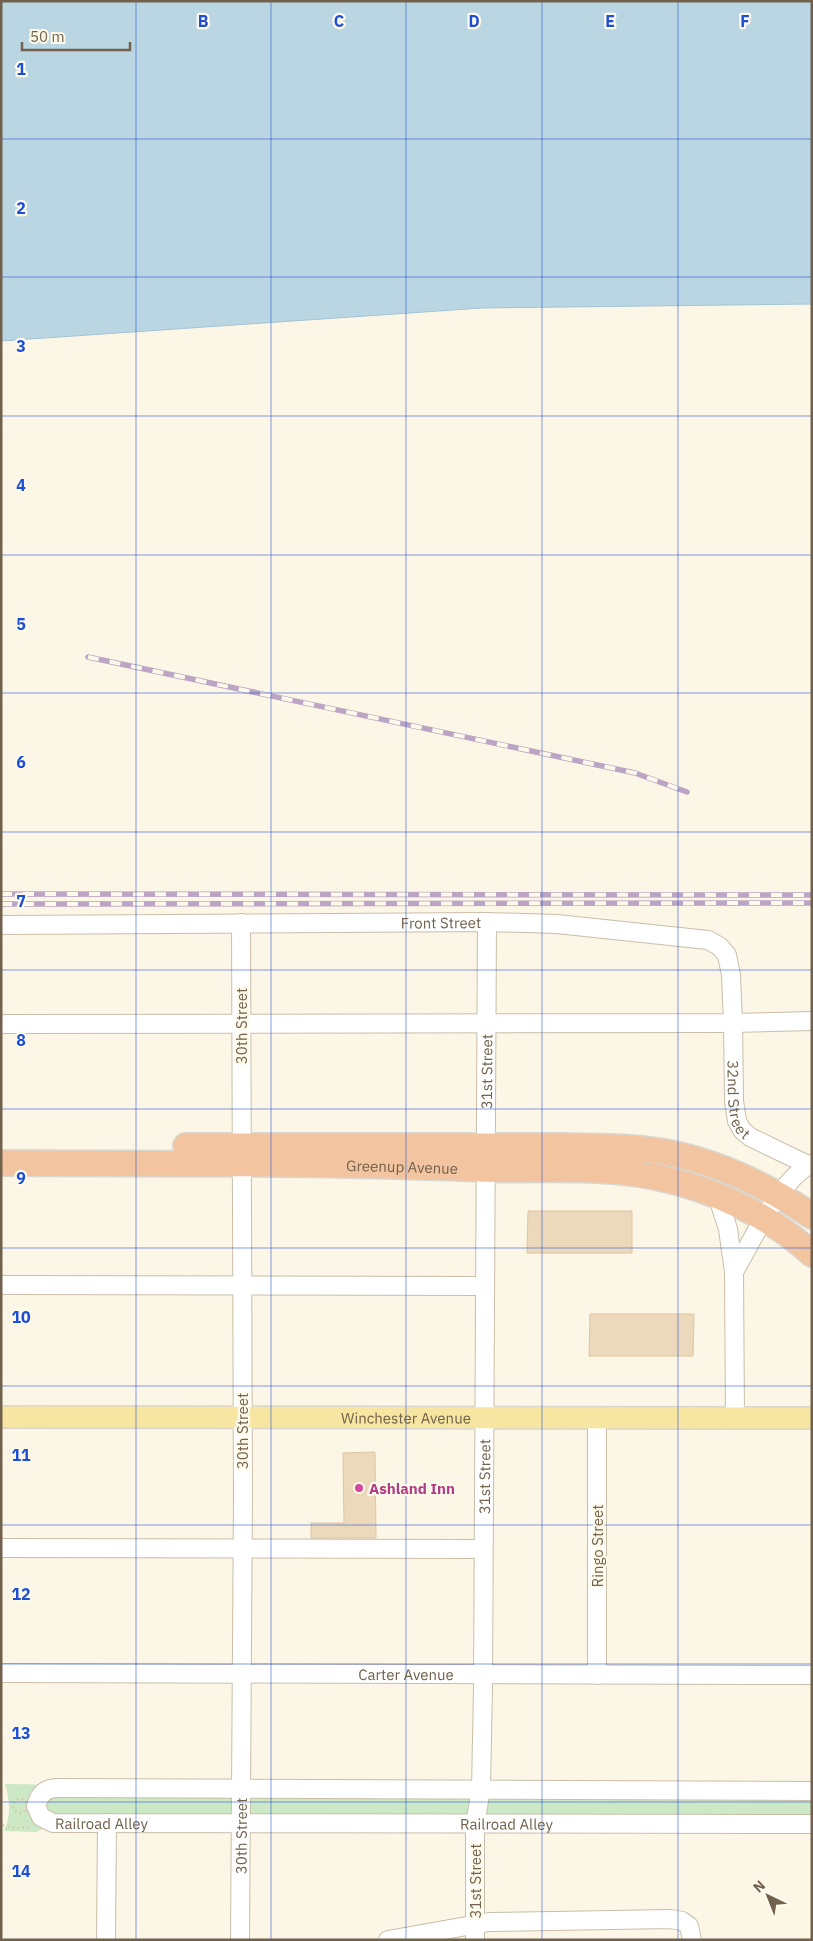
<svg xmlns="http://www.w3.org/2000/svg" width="813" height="1941" font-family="'IBM Plex Sans',sans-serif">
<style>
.green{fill:#cce8c4}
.water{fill:#bbd6e3;stroke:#a2c3d5}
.building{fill:#ecd9bc;stroke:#e0c4a0}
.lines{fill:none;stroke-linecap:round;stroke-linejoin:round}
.minor-casing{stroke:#c9beaa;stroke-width:20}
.major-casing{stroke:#dad6d0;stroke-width:24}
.highway-casing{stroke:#dad6d0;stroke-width:28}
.path{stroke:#d4bea2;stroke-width:2.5;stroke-dasharray:1 4;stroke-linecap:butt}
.minor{stroke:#fff;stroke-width:18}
.major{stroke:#f6e6a1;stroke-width:21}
.highway{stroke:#f2c49f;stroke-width:25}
.rail-casing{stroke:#bba4c4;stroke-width:5.5}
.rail{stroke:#fefaeb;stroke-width:4;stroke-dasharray:11;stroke-linecap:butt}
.grid{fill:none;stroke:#1d4ed8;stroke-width:1;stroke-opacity:0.55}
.hotel-dot{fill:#d1479c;stroke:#fefaeb;stroke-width:2}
.labels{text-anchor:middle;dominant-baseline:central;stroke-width:4.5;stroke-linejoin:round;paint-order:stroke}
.street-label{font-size:15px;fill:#72614c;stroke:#fefaeb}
.hotel-label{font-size:15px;font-weight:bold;fill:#b23c85;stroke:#fefaeb;text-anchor:start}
.grid-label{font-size:16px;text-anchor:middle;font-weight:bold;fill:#1d4ed8;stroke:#fefaeb;stroke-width:4.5;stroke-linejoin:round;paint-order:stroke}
</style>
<rect width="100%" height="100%" fill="#fbf6e5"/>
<path class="green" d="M5 1784 812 1797V1819L45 1828 36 1832 4 1831C11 1816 10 1799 5 1784Z"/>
<polygon class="water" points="1,1 812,1 812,304 482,308 1,341"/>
<g class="building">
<polygon points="528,1211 632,1211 632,1253 527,1253"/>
<polygon points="590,1314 694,1314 693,1356 589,1356"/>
<polygon points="375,1452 376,1538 311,1538 311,1523 344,1523 343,1453"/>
</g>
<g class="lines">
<g class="minor-casing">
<g id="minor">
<path id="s1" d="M1 925 487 922 557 924 708 940 719 946 727 955 731 975 733 1023 734 1101 737 1121 742 1130 750 1137 808 1165"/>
<polyline points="1,1024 733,1023 812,1021"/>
<polyline points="717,1195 728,1229 734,1272 735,1418"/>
<path d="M734 1272C751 1243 781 1177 812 1164"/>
<polyline points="1,1285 485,1286"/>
<polyline points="597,1417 597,1675"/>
<polyline points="1,1548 482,1549"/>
<path id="s2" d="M1 1673 812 1675"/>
<path id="s3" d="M812 1791 58 1788C46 1788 39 1794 36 1806L41 1817 53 1823 812 1824"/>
<polyline points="106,1940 107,1823"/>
<path id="s4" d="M240 1940 243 1497 241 923"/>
<polyline points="388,1940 489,1922 670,1919 682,1921 689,1926 692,1940"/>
<path id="s5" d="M475 1940V1825L481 1789 483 1688 487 922"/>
</g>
</g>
<g class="major-casing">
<g id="major">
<path id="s6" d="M1 1417 812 1418"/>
</g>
</g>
<g class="highway-casing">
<g id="highway">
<path d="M186 1146H566C594 1147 623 1146 651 1150 708 1157 765 1184 812 1216"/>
<path id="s7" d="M1 1163C161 1164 322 1162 481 1169 540 1171 599 1165 656 1177 713 1189 769 1215 812 1254"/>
</g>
</g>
<g class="path">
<circle cx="20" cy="1806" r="7"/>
<polyline points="3,1825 13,1828 29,1827"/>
</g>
<use href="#minor" class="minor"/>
<use href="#major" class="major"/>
<use href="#highway" class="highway"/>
<g class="rail-casing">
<g id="rail">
<polyline points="88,657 635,773 687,792"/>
<polyline points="1,894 812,895"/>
<polyline points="1,904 812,903"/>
</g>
</g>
<use href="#rail" class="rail"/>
</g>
<path class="grid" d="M136 1V1940M271 1V1940M406 1V1940M542 1V1940M678 1V1940M1 139H812M1 277H812M1 416H812M1 555H812M1 693H812M1 832H812M1 970H812M1 1109H812M1 1248H812M1 1386H812M1 1525H812M1 1664H812M1 1802H812"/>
<circle class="hotel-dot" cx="359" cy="1488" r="5"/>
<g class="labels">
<g class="street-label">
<text stroke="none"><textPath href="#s1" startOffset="440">Front Street</textPath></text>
<text transform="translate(241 1026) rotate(-90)">30th Street</text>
<text stroke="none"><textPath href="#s5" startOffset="869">31st Street</textPath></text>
<text stroke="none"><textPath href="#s1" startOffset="878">32nd Street</textPath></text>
<text stroke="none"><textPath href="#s7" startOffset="401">Greenup Avenue</textPath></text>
<text stroke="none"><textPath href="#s6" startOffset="405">Winchester Avenue</textPath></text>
<text transform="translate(242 1431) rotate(-90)">30th Street</text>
<text stroke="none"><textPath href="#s5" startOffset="464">31st Street</textPath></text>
<text transform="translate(597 1546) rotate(-90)">Ringo Street</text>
<text stroke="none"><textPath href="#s2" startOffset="405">Carter Avenue</textPath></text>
<text stroke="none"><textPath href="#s3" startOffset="859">Railroad Alley</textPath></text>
<text stroke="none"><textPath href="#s3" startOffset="1264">Railroad Alley</textPath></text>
<text stroke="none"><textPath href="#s4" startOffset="104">30th Street</textPath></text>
<text transform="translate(475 1881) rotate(-90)">31st Street</text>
</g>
<g class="hotel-label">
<text x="369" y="1488">Ashland Inn</text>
</g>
</g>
<g class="grid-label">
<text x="203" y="27">B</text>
<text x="339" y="27">C</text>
<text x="474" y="27">D</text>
<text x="610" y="27">E</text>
<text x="745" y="27">F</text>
<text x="21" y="75">1</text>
<text x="21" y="214">2</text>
<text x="21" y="352">3</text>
<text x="21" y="491">4</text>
<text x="21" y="630">5</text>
<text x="21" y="768">6</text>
<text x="21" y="907">7</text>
<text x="21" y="1046">8</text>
<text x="21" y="1184">9</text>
<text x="21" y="1323">10</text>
<text x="21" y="1461">11</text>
<text x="21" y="1600">12</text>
<text x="21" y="1739">13</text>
<text x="21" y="1877">14</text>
</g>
<rect width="813" height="1941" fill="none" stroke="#72614c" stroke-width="5"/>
<g transform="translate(768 1896) rotate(317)" stroke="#fefaeb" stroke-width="4" paint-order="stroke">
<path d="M0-4L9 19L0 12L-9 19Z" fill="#72614c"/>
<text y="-8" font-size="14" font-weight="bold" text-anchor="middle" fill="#72614c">N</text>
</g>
<path d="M22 42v8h108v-8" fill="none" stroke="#72614c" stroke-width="2.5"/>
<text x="30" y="42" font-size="15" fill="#72614c" stroke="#fefaeb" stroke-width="4" paint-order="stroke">50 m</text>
</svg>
